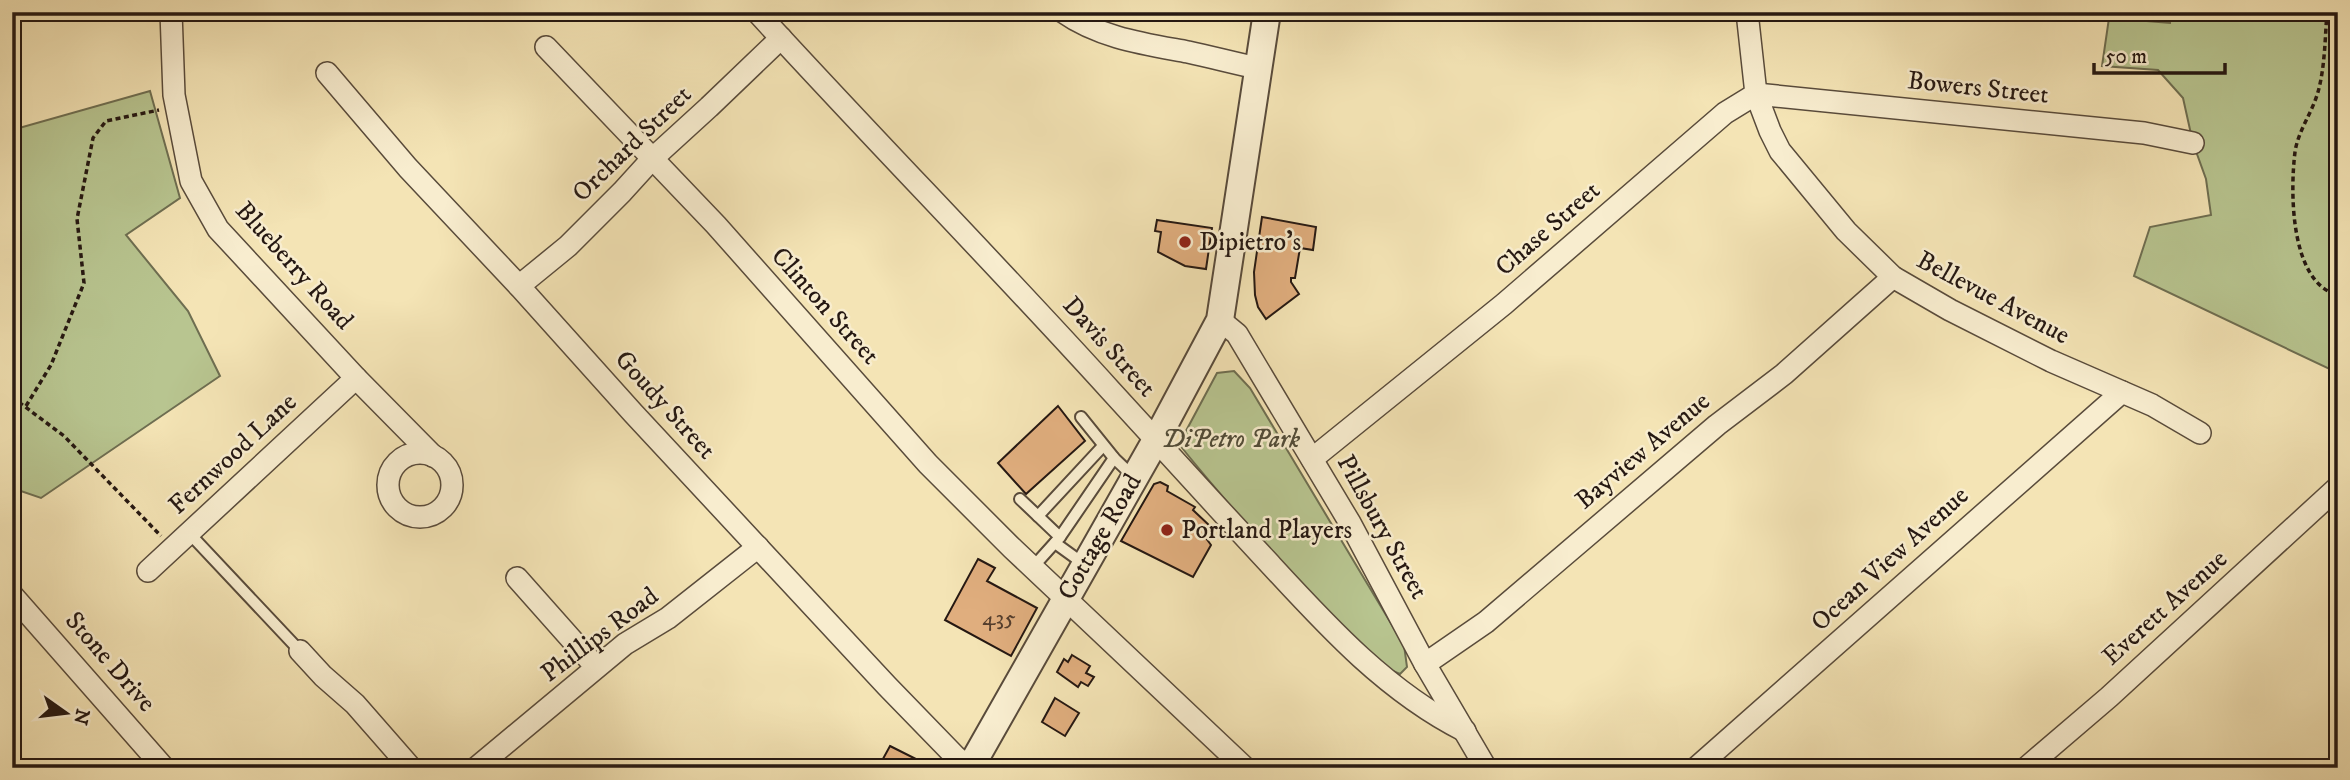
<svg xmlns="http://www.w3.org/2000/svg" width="2350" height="780" font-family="'IM FELL DW Pica',serif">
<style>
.green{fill:#b8c590;stroke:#6e6e51;stroke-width:2}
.building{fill:#e0ae7e;stroke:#251812;stroke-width:2}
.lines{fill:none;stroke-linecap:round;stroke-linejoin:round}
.service-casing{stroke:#594b3b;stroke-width:14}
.minor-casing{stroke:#594b3b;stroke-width:24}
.tertiary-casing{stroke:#594b3b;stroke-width:30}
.path{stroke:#251812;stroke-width:3.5;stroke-dasharray:5 3.5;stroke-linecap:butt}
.service{stroke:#f8edcf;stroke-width:10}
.minor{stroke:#f8edcf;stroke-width:21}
.tertiary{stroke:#f8edcf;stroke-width:26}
.poi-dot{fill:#8f2418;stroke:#f8edcf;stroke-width:2.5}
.labels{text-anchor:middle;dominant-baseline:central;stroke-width:5;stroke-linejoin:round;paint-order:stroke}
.number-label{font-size:23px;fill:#543e2d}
.street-label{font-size:26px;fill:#251812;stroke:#f8edcf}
.poi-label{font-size:26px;fill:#251812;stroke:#f8edcf;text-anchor:start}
.park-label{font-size:26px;font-style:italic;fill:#514c38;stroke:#f8edcf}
</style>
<rect width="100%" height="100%" fill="#f4e4b5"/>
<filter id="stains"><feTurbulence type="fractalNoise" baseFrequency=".00286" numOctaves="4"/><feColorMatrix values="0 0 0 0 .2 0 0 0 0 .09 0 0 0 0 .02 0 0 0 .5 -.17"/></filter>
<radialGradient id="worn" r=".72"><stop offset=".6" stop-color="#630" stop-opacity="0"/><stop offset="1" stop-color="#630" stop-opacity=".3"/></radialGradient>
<g class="green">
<polygon points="2171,12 2338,12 2338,373 2134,276 2150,227 2211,215 2206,179 2193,143 2183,98 2158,70 2102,66 2109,18 2170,23"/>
<polygon points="150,91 180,198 126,235 188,311 220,376 41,498 12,488 12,130"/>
<path d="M1234 371 1250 388 1404 645 1407 667 1400 674C1353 655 1316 603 1283 566 1248 525 1212 486 1179 444L1217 373Z"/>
</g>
<g class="building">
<polygon points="1262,217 1316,227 1313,250 1300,248 1295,278 1291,278 1291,282 1299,294 1266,319 1258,307 1255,295 1254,272"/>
<polygon points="1157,220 1212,228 1206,269 1185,266 1158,252 1161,232 1155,231"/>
<polygon points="1058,406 1085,441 1026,494 998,463"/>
<polygon points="1160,482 1168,486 1167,491 1195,507 1193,510 1210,526 1203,534 1211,545 1193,577 1121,541 1154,484"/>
<polygon points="978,559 995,568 987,581 1037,608 1011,656 945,620"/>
<polygon points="1072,655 1090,666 1086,673 1094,677 1088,686 1081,682 1078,687 1057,672 1064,659 1068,662"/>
<polygon points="1055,698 1079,713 1065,736 1042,722"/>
<polygon points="890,746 916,759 912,768 878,768"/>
</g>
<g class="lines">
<g class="service-casing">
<g id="service">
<polyline points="1081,417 1114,458 1134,477"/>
<polyline points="1020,499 1060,537"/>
<polyline points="1038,516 1103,446"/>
<polyline points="189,533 300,651"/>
<polyline points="1055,543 1084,564"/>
<polyline points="1033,567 1060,537 1114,458"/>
</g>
</g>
<g class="minor-casing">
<g id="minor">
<polyline points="171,12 174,95 191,181 218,229 356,378 433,456"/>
<path d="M757 12C874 140 995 263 1111 391 1164 449 1216 506 1269 563 1327 626 1387 692 1465 731"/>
<path d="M1063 12C1100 38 1145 44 1188 52 1211 57 1234 63 1257 68"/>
<polyline points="546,47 716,225 928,464 1012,548 1245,768"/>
<polyline points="327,73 408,168 519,286 633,413 887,686 956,757 969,768"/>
<polyline points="2193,143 2144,133 1756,94 1770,131 1780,151 1846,231 1893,277 1950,310 2051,361 2152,405 2200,433"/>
<polyline points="519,286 568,246 622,192 652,159 709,107 781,38"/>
<polyline points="1220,320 1237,334 1350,523 1425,664 1486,768"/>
<circle cx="420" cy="485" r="32"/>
<polyline points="1312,459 1504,304 1725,113 1756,94 1747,12"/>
<polyline points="148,571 356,378"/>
<polyline points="517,578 596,667"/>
<polyline points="12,595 164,768"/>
<polyline points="300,651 323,676 355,704 411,768"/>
<polyline points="1425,664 1486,622 1717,425 1784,374 1893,277"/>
<polyline points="476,768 625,644 668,618 758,547"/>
<polyline points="1696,768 2122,392"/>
<polyline points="2026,768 2109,697 2338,487"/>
</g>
</g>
<g class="tertiary-casing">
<polyline id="tertiary" points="970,768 1156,440 1220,320 1267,12"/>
</g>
<g class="path">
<path d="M2327 12C2325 38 2325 67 2318 92 2312 113 2298 131 2295 152 2290 192 2290 283 2338 295"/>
<polyline points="12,397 64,436 161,536"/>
<polyline points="26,406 51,365 84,283 77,219 93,138 106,121 159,110"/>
</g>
<use href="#service" class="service"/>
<use href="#minor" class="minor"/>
<use href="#tertiary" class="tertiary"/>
</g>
<g class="poi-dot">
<circle cx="1185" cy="242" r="7"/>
<circle cx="1167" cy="530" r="7"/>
</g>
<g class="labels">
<g class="number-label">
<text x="999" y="618">435</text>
</g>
<g class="street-label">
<text transform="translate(1978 88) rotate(6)">Bowers Street</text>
<text transform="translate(632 144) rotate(-44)">Orchard Street</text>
<text transform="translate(1548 229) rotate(-41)">Chase Street</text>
<text transform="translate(294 266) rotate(48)">Blueberry Road</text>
<text transform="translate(1993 298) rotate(28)">Bellevue Avenue</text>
<text transform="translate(825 306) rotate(48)">Clinton Street</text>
<text transform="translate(1109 347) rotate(48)">Davis Street</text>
<text transform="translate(665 405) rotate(48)">Goudy Street</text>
<text transform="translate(1643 451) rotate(-40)">Bayview Avenue</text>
<text transform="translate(233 454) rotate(-43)">Fernwood Lane</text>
<text transform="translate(1382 527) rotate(61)">Pillsbury Street</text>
<text transform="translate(1100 537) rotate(-60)">Cottage Road</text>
<text transform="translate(1890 559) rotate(-42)">Ocean View Avenue</text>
<text transform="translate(2165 608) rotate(-42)">Everett Avenue</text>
<text transform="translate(600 635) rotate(-37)">Phillips Road</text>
<text transform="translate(110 662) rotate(49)">Stone Drive</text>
</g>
<g class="poi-label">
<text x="1199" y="242">Dipietro's</text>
<text x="1181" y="530">Portland Players</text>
</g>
<g class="park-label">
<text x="1231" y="439">DiPetro Park</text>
</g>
</g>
<rect width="2350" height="780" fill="none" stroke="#f4e4b5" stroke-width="42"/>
<rect x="14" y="14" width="2322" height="752" fill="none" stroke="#251812" stroke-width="3.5"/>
<rect x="21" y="21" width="2308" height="738" fill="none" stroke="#251812" stroke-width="2"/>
<g transform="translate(66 713) rotate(104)" stroke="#f8edcf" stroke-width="5" paint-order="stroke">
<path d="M0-5L12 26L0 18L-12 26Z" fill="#251812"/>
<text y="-10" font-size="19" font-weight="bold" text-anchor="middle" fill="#251812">N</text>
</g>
<path d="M2094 63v10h131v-10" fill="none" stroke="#251812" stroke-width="3.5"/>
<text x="2105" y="63" font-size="21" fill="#251812" stroke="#f8edcf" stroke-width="5" paint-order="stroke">50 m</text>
<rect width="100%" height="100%" filter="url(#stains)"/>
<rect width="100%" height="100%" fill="url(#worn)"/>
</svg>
